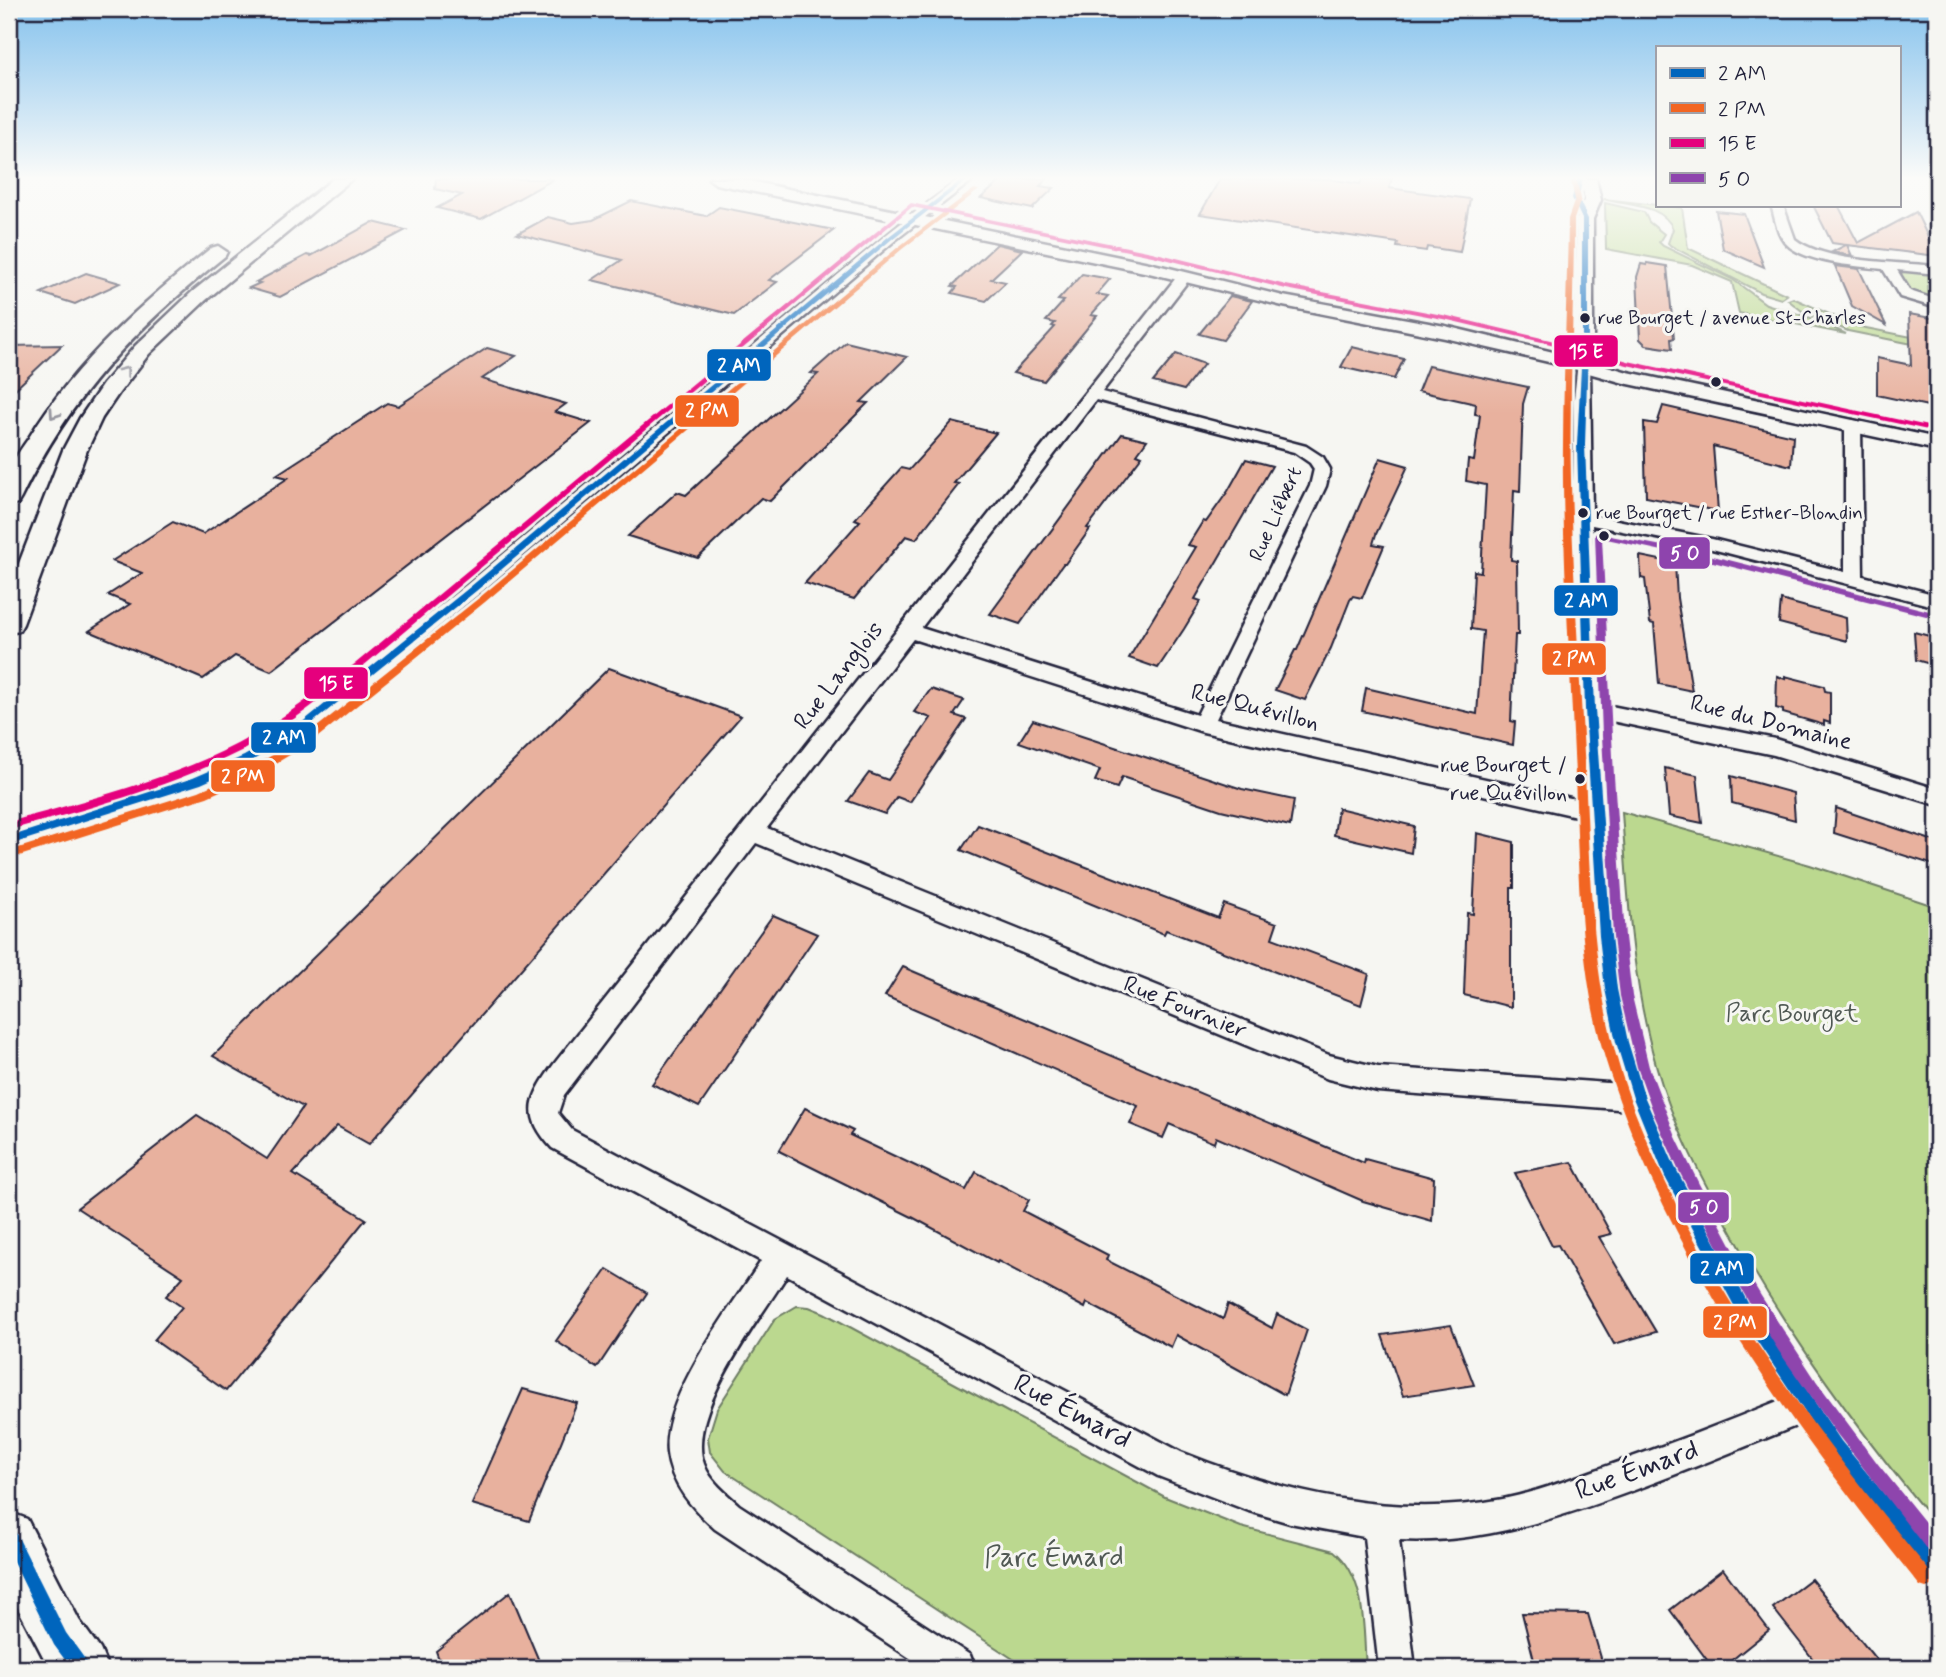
<svg xmlns="http://www.w3.org/2000/svg" width="1946" height="1677" font-family="Mynerve,sans-serif">
<style>
.green{fill:#bbd88f;stroke:#6e7d65;stroke-width:2}
.building{fill:#e8b19e;stroke:#22223b;stroke-width:2}
.lines{fill:none;stroke-linecap:round;stroke-linejoin:round}
.minor-casing{stroke:#22223b;stroke-width:5}
.tertiary-casing{stroke:#22223b;stroke-width:5}
.secondary-casing{stroke:#22223b;stroke-width:5}
.minor{fill:#f6f6f2;fill-rule:evenodd}
.tertiary{fill:#f6f6f2;fill-rule:evenodd}
.secondary{fill:#f6f6f2;fill-rule:evenodd}
.bus-1-casing{stroke:#f6f6f2;stroke-width:6}
.bus-2-casing{stroke:#f6f6f2;stroke-width:6}
.bus-3-casing{stroke:#f6f6f2;stroke-width:6}
.bus-4-casing{stroke:#f6f6f2;stroke-width:6}
.bus-1{fill:#0065bd;fill-rule:evenodd}
.bus-2{fill:#f26522;fill-rule:evenodd}
.bus-3{fill:#e5007d;fill-rule:evenodd}
.bus-4{fill:#8e44ad;fill-rule:evenodd}
.oneway{stroke:#9797a0}
.bus-dot{fill:#22223b;stroke:#f6f6f2;stroke-width:2.5}
.labels{text-anchor:middle;dominant-baseline:central;stroke-width:6;stroke-linejoin:round;paint-order:stroke}
.far-bus-label{font-size:19px;fill:#22223b;stroke:#f6f6f2;text-anchor:start}
.far-street-label{font-size:21px;fill:#22223b;stroke:#f6f6f2}
.bus-label{font-size:22px;fill:#22223b;stroke:#f6f6f2;text-anchor:end}
.street-label{font-size:24px;fill:#22223b;stroke:#f6f6f2}
.park-label{font-size:24px;fill:#505954;stroke:#f6f6f2}
.near-street-label{font-size:28px;fill:#22223b;stroke:#f6f6f2}
.near-park-label{font-size:28px;fill:#505954;stroke:#f6f6f2}
.line-badge{stroke:#f6f6f2;stroke-width:2.5}
.badge-label{font-size:19px;text-anchor:middle;font-weight:bold;fill:#fff}
</style>
<rect width="100%" height="100%" fill="#f6f6f2"/>
<filter id="ink" filterUnits="userSpaceOnUse"><feTurbulence type="fractalNoise" baseFrequency=".0143" numOctaves="2"/><feDisplacementMap in="SourceGraphic" scale="14" xChannelSelector="R" yChannelSelector="G"/><feConvolveMatrix kernelMatrix="1 2 1 2 8 2 1 2 1" color-interpolation-filters="sRGB"/></filter>
<g filter="url(#ink)">
<g class="green">
<path d="M1604 199 1682 208 1688 248 1787 295 1781 299 1761 293 1671 246 1668 243 1673 229C1663 203 1625 206 1604 199Z"/>
<polygon points="1605,203 1644,212 1649,222 1664,234 1659,242 1663,246 1732,279 1766,304 1814,319 1846,334 1739,313 1732,282 1692,265 1606,249"/>
<polygon points="1903,271 1937,274 1937,300 1911,292 1901,274"/>
<polygon points="1793,298 1856,326 1937,342 1937,349 1848,331 1802,311 1788,300"/>
<path d="M1622 812 1810 865 1937 907V1525C1858 1431 1785 1330 1726 1222 1699 1173 1672 1122 1657 1068 1632 985 1628 898 1622 812Z"/>
<path d="M797 1306 809 1307 824 1313 1165 1497 1241 1527 1334 1551C1367 1578 1363 1629 1366 1668H1027L725 1471 710 1452 708 1438 717 1409 775 1319Z"/>
</g>
<g class="building">
<polygon points="436,179 554,179 481,219 437,208 462,195 435,189"/>
<polygon points="1003,179 1047,179 1040,186 1054,188 1032,209 981,198"/>
<polygon points="1220,179 1328,179 1360,184 1362,179 1392,179 1389,188 1470,199 1460,252 1427,247 1426,251 1397,247 1398,243 1200,214"/>
<polygon points="631,201 706,216 719,207 834,230 769,280 777,282 734,315 592,280 622,260 517,234 548,217 573,223 593,220"/>
<polygon points="1813,205 1838,205 1858,243 1916,212 1937,256 1847,245 1852,256 1832,252 1846,245 1832,243"/>
<polygon points="1716,211 1744,214 1764,267 1723,249"/>
<polygon points="373,222 406,230 280,297 249,288 260,283 256,282 307,255 311,256"/>
<polygon points="997,244 1022,250 991,279 1006,282 986,301 952,293 957,287 952,286"/>
<polygon points="1647,263 1667,266 1674,338 1671,339 1672,349 1646,345 1640,339 1637,277 1641,264 1647,265"/>
<polygon points="1835,266 1859,269 1886,325 1852,306"/>
<polygon points="86,273 120,283 75,304 41,293"/>
<polygon points="1082,274 1110,279 1097,294 1108,296 1091,315 1097,316 1044,381 1013,373 1055,327 1052,326 1055,323 1046,321 1064,301 1058,300"/>
<polygon points="1230,296 1252,301 1223,340 1199,334"/>
<polygon points="1909,314 1937,319 1937,408 1877,395 1877,358 1911,365"/>
<polygon points="846,342 907,357 861,402 868,403 770,501 761,498 698,558 628,536 677,492 686,495 818,374 811,373"/>
<polygon points="62,345 9,395 9,346"/>
<polygon points="1352,347 1404,359 1394,379 1341,367"/>
<polygon points="487,348 516,356 482,379 566,404 555,412 591,423 271,671 235,656 203,679 89,631 130,604 108,595 142,573 112,561 173,522 203,534 288,478 276,475 387,403 398,406"/>
<polygon points="1176,354 1204,364 1184,390 1153,382"/>
<polygon points="1428,366 1528,387 1523,404 1520,491 1514,490 1511,560 1517,561 1518,635 1515,635 1511,721 1515,722 1513,745 1362,711 1366,688 1477,714 1483,631 1471,629 1474,571 1481,572 1486,485 1466,481 1468,460 1474,461 1480,415 1475,414 1476,404 1418,391"/>
<polygon points="1663,406 1793,436 1791,466 1713,446 1718,511 1646,497 1644,422 1657,424"/>
<polygon points="952,422 996,433 954,483 959,484 916,539 906,536 854,599 805,583 860,521 855,519 901,468 909,470"/>
<polygon points="1122,434 1147,440 1137,454 1142,456 1087,528 1090,529 1065,564 1063,564 1020,624 990,614"/>
<polygon points="1380,458 1408,466 1376,534 1373,544 1384,546 1362,598 1353,596 1350,600 1331,648 1305,700 1275,690 1295,650 1297,650"/>
<polygon points="1246,459 1272,466 1195,599 1201,601 1184,629 1158,668 1129,658 1196,547 1188,545 1203,521 1206,522 1228,491"/>
<polygon points="1640,556 1675,563 1677,598 1692,691 1659,684 1654,624 1650,623 1645,579 1641,578"/>
<polygon points="1781,600 1846,618 1847,641 1779,623"/>
<polygon points="1914,632 1937,638 1937,666 1916,660"/>
<polygon points="609,668 741,716 369,1144 337,1126 293,1174 366,1219 226,1391 154,1340 182,1307 166,1296 183,1277 77,1208 197,1115 267,1159 303,1107 213,1056"/>
<polygon points="1777,676 1785,679 1785,676 1824,686 1825,691 1830,692 1830,723 1824,721 1824,725 1783,713 1783,710 1776,708"/>
<polygon points="931,689 964,700 954,715 966,719 910,802 897,797 885,814 848,801 869,773 888,780 931,718 914,712"/>
<polygon points="1033,720 1242,789 1294,800 1290,826 1221,810 1122,777 1117,788 1095,781 1100,770 1019,742"/>
<polygon points="1665,768 1697,775 1702,823 1669,816"/>
<polygon points="1731,776 1793,793 1795,820 1732,803"/>
<polygon points="1338,808 1414,826 1411,853 1334,835"/>
<polygon points="1836,808 1937,842 1937,866 1834,833"/>
<polygon points="978,825 1218,918 1224,904 1277,923 1272,938 1369,974 1361,1005 1166,930 1164,934 961,850"/>
<polygon points="1477,833 1514,842 1514,888 1511,888 1511,1007 1464,995 1467,913 1473,914"/>
<polygon points="773,915 817,934 699,1107 652,1084"/>
<polygon points="903,967 1364,1163 1365,1159 1434,1178 1432,1221 1363,1201 1216,1137 1214,1143 1169,1124 1163,1138 1130,1124 1138,1106 885,996"/>
<polygon points="805,1108 853,1131 850,1135 966,1190 976,1172 1029,1200 1023,1211 1108,1255 1106,1260 1223,1319 1228,1304 1272,1328 1277,1314 1307,1330 1285,1395 1176,1335 1171,1347 1087,1303 1085,1308 998,1261 997,1263 912,1217 779,1151"/>
<polygon points="1572,1162 1611,1234 1599,1237 1656,1332 1614,1344 1558,1245 1552,1246 1515,1173"/>
<polygon points="607,1269 647,1293 597,1368 556,1341"/>
<polygon points="1451,1325 1474,1385 1403,1396 1382,1335"/>
<polygon points="523,1389 577,1403 529,1521 472,1504"/>
<polygon points="1723,1569 1769,1630 1722,1668 1713,1668 1670,1610"/>
<polygon points="1811,1579 1883,1668 1820,1668 1773,1608"/>
<polygon points="510,1592 542,1668 442,1668 436,1651"/>
<polygon points="1522,1613 1588,1614 1604,1668 1536,1668"/>
</g>
<g class="lines">
<g class="minor-casing">
<g id="minor">
<polygon points="960,179 974,179 894,241 480,593 310,731 255,765 205,787 9,850 9,832 189,775 239,753 296,721 466,585 886,235"/>
<path d="M1771 205H1783L1795 239C1825 263 1899 262 1937 266V274L1897 270 1910 291 1937 300V308L1900 297 1883 269C1858 266 1800 263 1784 241 1776 231 1775 217 1771 205Z"/>
<path d="M1184 273 1191 277 1102 392 1306 446 1323 457 1330 469 1326 486 1216 719 1584 801 1574 518V399L1578 362H1588L1590 365 1592 515 1712 539 1845 572V425L1853 420 1861 425 1863 576 1937 595V607L1712 549 1592 525 1601 704 1775 739 1937 789V805L1774 755 1602 719C1611 860 1609 1003 1668 1135 1716 1246 1782 1346 1855 1443 1871 1464 1887 1485 1904 1505 1914 1517 1927 1528 1935 1541 1942 1552 1937 1576 1937 1588L1925 1583 1801 1424C1745 1447 1689 1470 1632 1491 1555 1519 1481 1544 1399 1540L1415 1668H1379L1364 1537 1290 1523 1249 1511 1158 1476 787 1275C760 1319 685 1414 704 1464 710 1481 726 1493 739 1505L970 1655 975 1668H925L715 1529C692 1508 671 1485 667 1453 661 1397 731 1308 761 1261L552 1148C522 1115 529 1099 554 1064L1179 274ZM1096 400 1294 452 1310 463 1314 469 1310 486 1197 715 921 628ZM913 639 1203 732 1585 818C1588 907 1592 999 1622 1084L1378 1067 1329 1055 767 828ZM756 843 1328 1079 1378 1091 1631 1110C1667 1214 1723 1308 1783 1399 1724 1423 1664 1446 1604 1467 1571 1479 1537 1492 1503 1499 1393 1520 1283 1493 1181 1452L572 1130 558 1113 564 1095Z"/>
</g>
</g>
<g class="tertiary-casing">
<polygon id="tertiary" points="709,179 740,179 1149,263 1283,296 1445,326 1574,357 1577,219 1585,200 1581,179 1596,179 1601,200 1593,219 1593,362 1628,372 1937,438 1937,450 1624,383 1553,363 1445,338 1283,306 1149,273 716,184"/>
</g>
<g class="secondary-casing">
<g id="secondary">
<polygon points="333,179 352,179 206,300 149,354 119,393 102,418 87,450 23,624 19,631 9,633 9,589 63,450 80,418 103,384 135,346 192,292"/>
<path d="M218 246 227 252 225 256C135 329 72 393 21 498L18 503 9 505C9 496 7 483 9 473 12 460 23 447 30 436 76 361 143 302 211 248Z"/>
<polygon points="9,1512 27,1519 79,1620 100,1649 108,1668 49,1668 9,1591"/>
</g>
</g>
<use href="#minor" class="minor"/>
<use href="#tertiary" class="tertiary"/>
<use href="#secondary" class="secondary"/>
<g class="bus-1-casing">
<g id="bus-1">
<polygon points="963,179 969,179 892,239 476,591 306,728 250,762 201,784 9,845 9,837 193,778 244,756 300,724 470,587 888,237"/>
<polygon points="1577,179 1583,179 1578,198 1588,219 1588,348 1585,445 1595,709 1611,936 1617,989 1628,1042 1645,1098 1675,1167 1748,1303 1841,1441 1937,1559 1937,1579 1931,1577 1831,1451 1738,1313 1665,1177 1633,1098 1616,1042 1605,989 1599,936 1585,709 1577,445 1582,348 1582,219 1572,198"/>
<polygon points="9,1529 15,1531 66,1633 87,1662 89,1668 71,1668 54,1645 9,1553"/>
</g>
</g>
<g class="bus-2-casing">
<g id="bus-2">
<path d="M1574 180 1577 182 1581 199 1574 219C1574 306 1569 394 1571 481 1573 579 1580 676 1585 773 1590 872 1591 973 1620 1069 1631 1106 1647 1142 1663 1177 1731 1323 1830 1451 1932 1574L1934 1580 1932 1586 1926 1588 1920 1586C1794 1430 1674 1267 1610 1074 1578 979 1579 875 1575 776 1571 679 1564 581 1563 483 1562 395 1567 307 1568 219L1575 199 1571 182Z"/>
<polygon points="974,189 979,190 901,250 485,602 313,741 258,774 207,797 13,858 9,857 9,851 199,791 250,768 307,735 479,598 897,248"/>
</g>
</g>
<g class="bus-3-casing">
<path id="bus-3" d="M911 203 1152 252 1286 285 1448 316 1563 343 1628 361 1937 428V432L1627 365 1559 346 1448 320 1286 289 1152 256 912 207 362 667C324 697 286 728 243 750 170 787 88 809 9 830V822C86 800 165 781 237 744 279 722 318 692 356 663Z"/>
</g>
<g class="bus-4-casing">
<polygon id="bus-4" points="1595,533 1709,555 1937,613 1937,617 1934,618 1709,561 1602,538 1614,776 1625,937 1632,996 1649,1067 1676,1137 1699,1184 1735,1252 1761,1296 1817,1382 1878,1464 1937,1537 1937,1557 1931,1555 1837,1434 1778,1350 1751,1306 1726,1262 1678,1169 1655,1117 1637,1067 1620,996 1613,937 1602,736"/>
</g>
<use href="#bus-1" class="bus-1"/>
<use href="#bus-2" class="bus-2"/>
<use href="#bus-3" class="bus-3"/>
<use href="#bus-4" class="bus-4"/>
</g>
<defs><path id="oneway-chevron" d="M-2-3.5L2.5 0L-2 3.5" fill="none" stroke-width="1.6" stroke-linecap="round" stroke-linejoin="round" transform="scale(1.75)"/></defs>
<g class="oneway">
<use href="#oneway-chevron" transform="translate(125 371) rotate(-52)"/>
<use href="#oneway-chevron" transform="translate(54 414) rotate(124)"/>
</g>
</g>
<linearGradient id="sky" x2="0" y2="1"><stop stop-color="#85c2ed"/><stop offset="0.43" stop-color="#fbfbf9"/><stop offset="1" stop-color="#fbfbf9" stop-opacity="0"/></linearGradient>
<rect width="1946" height="414" fill="url(#sky)"/>
<g class="bus-dot">
<circle cx="1585" cy="318" r="6"/>
<circle cx="1716" cy="382" r="6"/>
<circle cx="1583" cy="513" r="6"/>
<circle cx="1604" cy="536" r="6"/>
<circle cx="1580" cy="779" r="6"/>
</g>
<g class="labels">
<g class="far-bus-label">
<text x="1598" y="318">rue Bourget / avenue St-Charles</text>
<text x="1596" y="513">rue Bourget / rue Esther-Blondin</text>
</g>
<g class="far-street-label">
<text transform="translate(1276 514) rotate(-66)">Rue Liébert</text>
</g>
<g class="bus-label">
<text x="1567" y="766">rue Bourget /<tspan x="1567" dy="28">rue Quévillon</tspan></text>
</g>
<g class="street-label">
<text transform="translate(839 676) rotate(-52)">Rue Langlois</text>
<text transform="translate(1255 708) rotate(14)">Rue Quévillon</text>
<text transform="translate(1771 723) rotate(14)">Rue du Domaine</text>
<text transform="translate(1185 1008) rotate(22)">Rue Fournier</text>
</g>
<g class="park-label">
<text x="1792" y="1014">Parc Bourget</text>
</g>
<g class="near-street-label">
<text transform="translate(1072 1412) rotate(28)">Rue Émard</text>
<text transform="translate(1637 1471) rotate(-20)">Rue Émard</text>
</g>
<g class="near-park-label">
<text x="1054" y="1558">Parc Émard</text>
</g>
</g>
<g class="line-badge">
<rect x="1553" y="334" width="66" height="34" rx="7" fill="#e5007d"/>
<rect x="706" y="348" width="66" height="34" rx="7" fill="#0065bd"/>
<rect x="674" y="394" width="66" height="34" rx="7" fill="#f26522"/>
<rect x="1658" y="536" width="53" height="34" rx="7" fill="#8e44ad"/>
<rect x="1553" y="584" width="66" height="33" rx="7" fill="#0065bd"/>
<rect x="1541" y="642" width="66" height="34" rx="7" fill="#f26522"/>
<rect x="303" y="666" width="66" height="34" rx="7" fill="#e5007d"/>
<rect x="250" y="721" width="67" height="33" rx="7" fill="#0065bd"/>
<rect x="210" y="759" width="66" height="34" rx="7" fill="#f26522"/>
<rect x="1677" y="1191" width="53" height="33" rx="7" fill="#8e44ad"/>
<rect x="1689" y="1252" width="66" height="33" rx="7" fill="#0065bd"/>
<rect x="1702" y="1305" width="66" height="34" rx="7" fill="#f26522"/>
</g>
<g class="badge-label">
<text x="1586" y="358">15 E</text>
<text x="739" y="372">2 AM</text>
<text x="707" y="417">2 PM</text>
<text x="1685" y="560">5 O</text>
<text x="1586" y="607">2 AM</text>
<text x="1574" y="665">2 PM</text>
<text x="336" y="690">15 E</text>
<text x="284" y="744">2 AM</text>
<text x="243" y="783">2 PM</text>
<text x="1704" y="1214">5 O</text>
<text x="1722" y="1275">2 AM</text>
<text x="1735" y="1329">2 PM</text>
</g>
<rect width="1946" height="1677" fill="none" stroke="#f6f6f2" stroke-width="35"/>
<rect x="18" y="18" width="1911" height="1642" fill="none" stroke="#22223b" stroke-width="2.5" filter="url(#ink)"/>
<rect x="1656" y="46" width="245" height="161" fill="#f6f6f2" stroke="#a1a1a9" stroke-width="2"/>
<rect x="1670" y="68" width="35" height="10" fill="#0065bd" stroke="#a1a1a9" stroke-width="2"/>
<text x="1718" y="80" font-size="21" fill="#22223b">2 AM</text>
<rect x="1670" y="103" width="35" height="10" fill="#f26522" stroke="#a1a1a9" stroke-width="2"/>
<text x="1718" y="116" font-size="21" fill="#22223b">2 PM</text>
<rect x="1670" y="138" width="35" height="10" fill="#e5007d" stroke="#a1a1a9" stroke-width="2"/>
<text x="1718" y="150" font-size="21" fill="#22223b">15 E</text>
<rect x="1670" y="173" width="35" height="10" fill="#8e44ad" stroke="#a1a1a9" stroke-width="2"/>
<text x="1718" y="186" font-size="21" fill="#22223b">5 O</text>
</svg>
